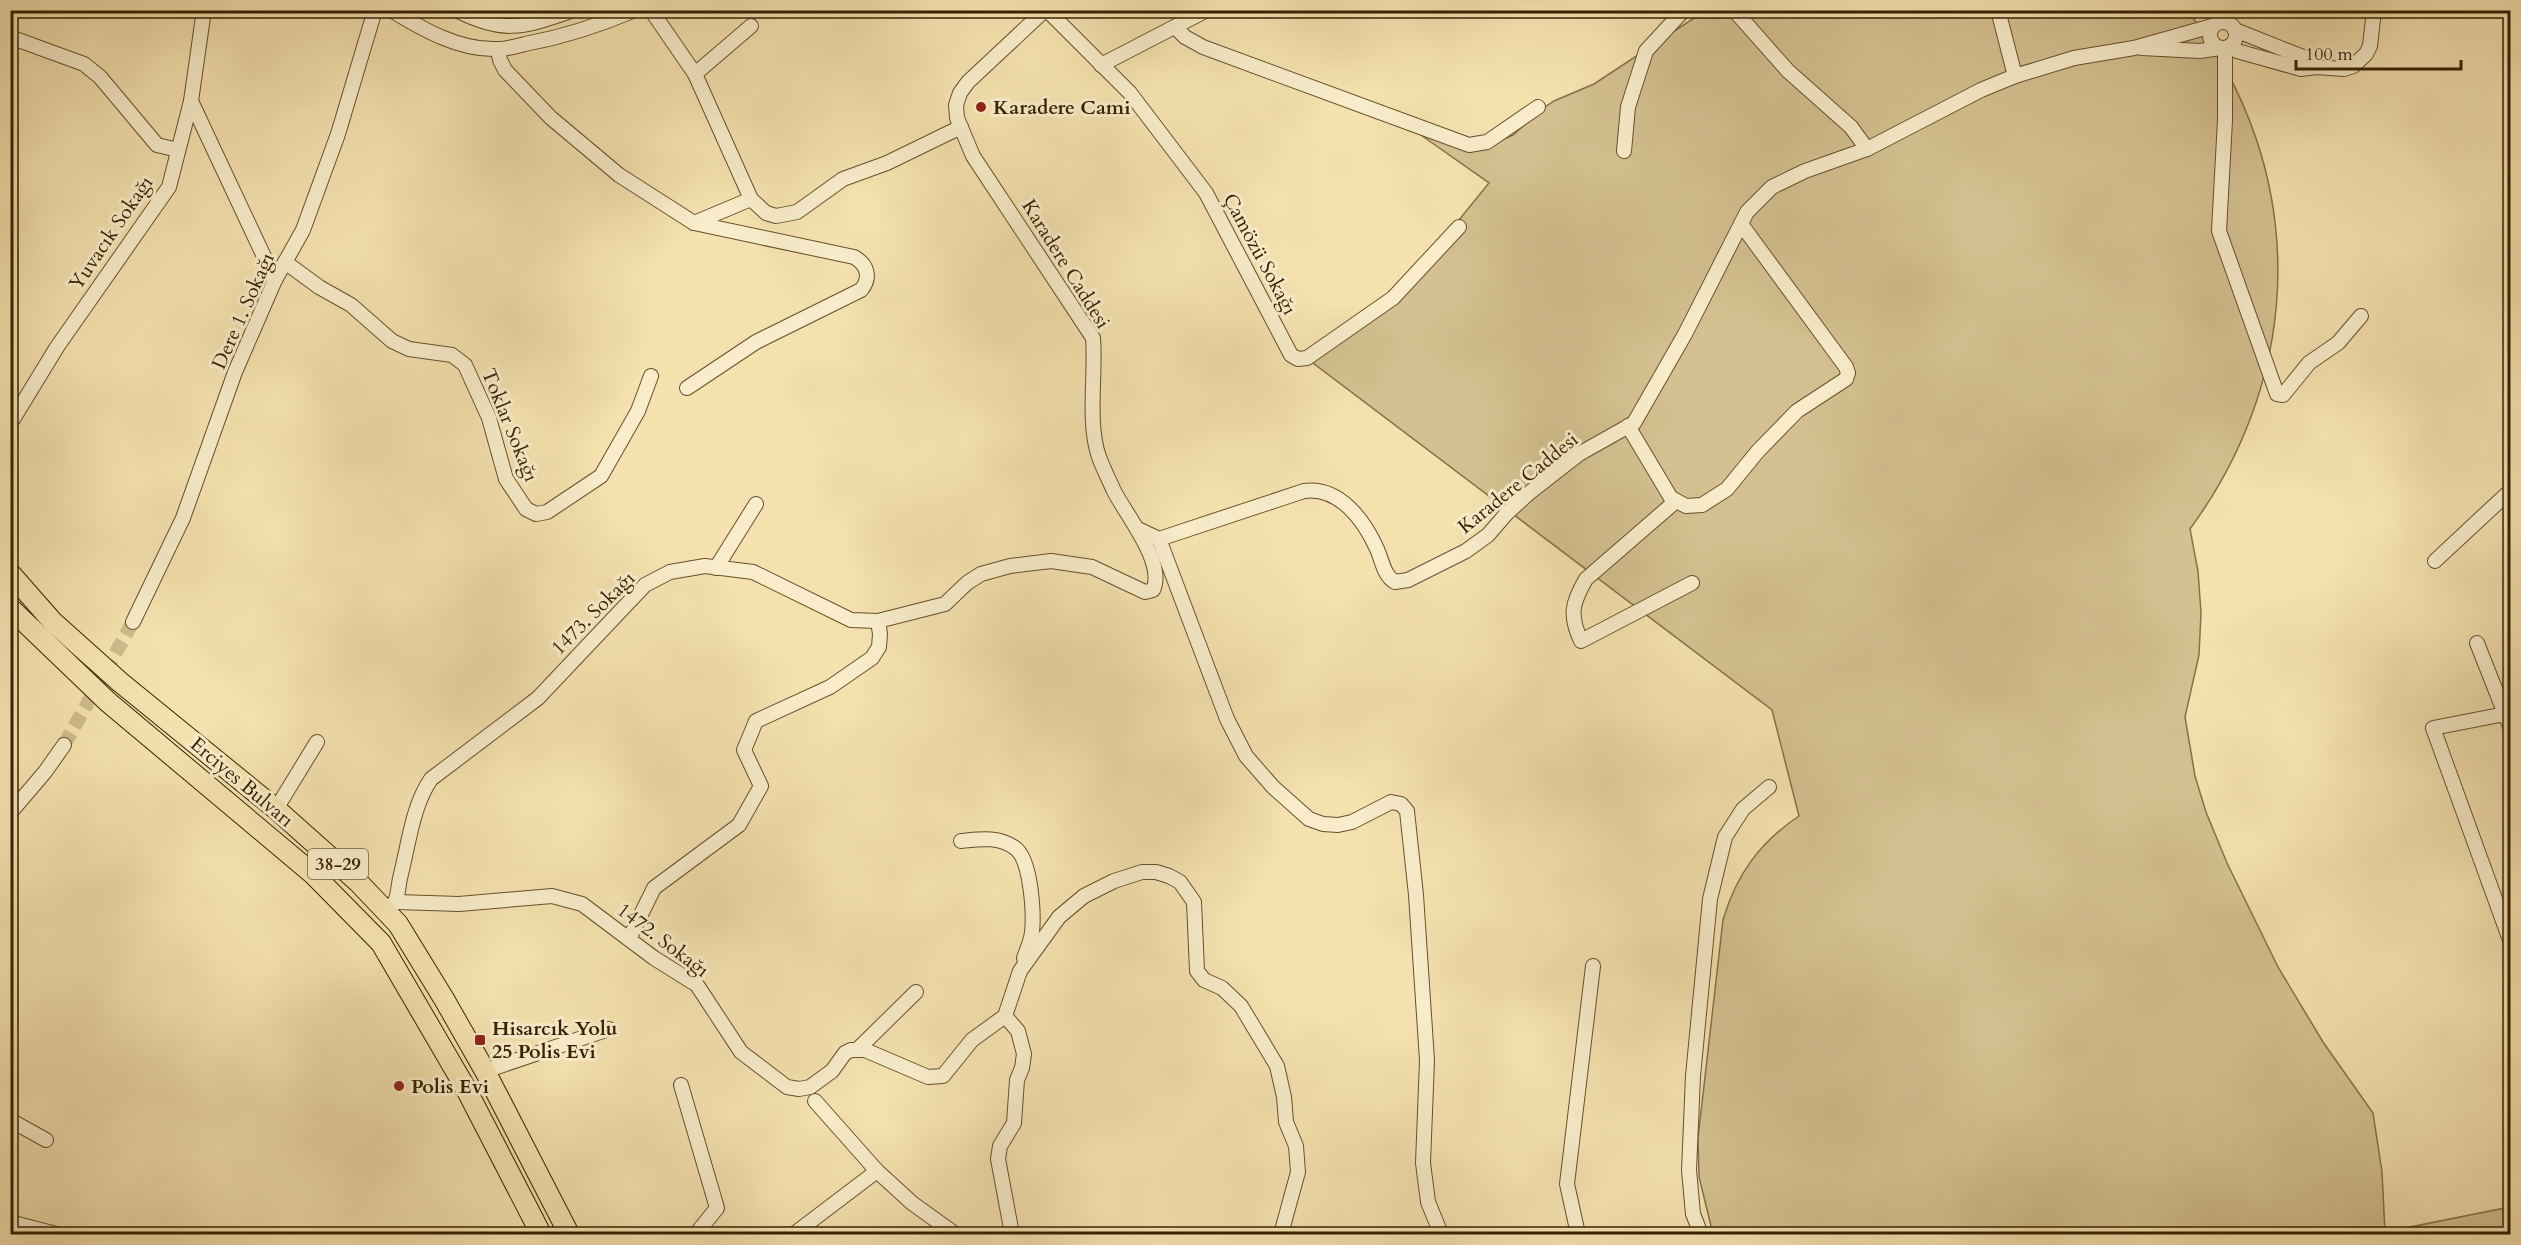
<svg xmlns="http://www.w3.org/2000/svg" width="2521" height="1245" font-family="Cardo,serif">
<style>
.green{fill:#d4c090;stroke:#867048;stroke-width:1.5}
.lines{fill:none;stroke-linecap:round;stroke-linejoin:round}
.minor-tunnel{stroke:#ceba8b;stroke-width:14;stroke-dasharray:14 7;stroke-linecap:butt}
.minor-casing{stroke:#66502c;stroke-width:16}
.highway-casing{stroke:#372000;stroke-width:22}
.minor{stroke:#f8ecca;stroke-width:14}
.highway{stroke:#f4e1ae;stroke-width:20}
.poi-dot{fill:#8f2418;stroke:#f8ecca;stroke-width:2}
.labels{text-anchor:middle;dominant-baseline:central;stroke-width:6;stroke-linejoin:round;paint-order:stroke}
.shield{fill:#f8ecca;stroke:#715d3d;stroke-width:1.5}
.shield-label{font-size:18px;font-weight:bold;fill:#372000}
.poi-label{font-size:20px;font-weight:bold;fill:#372000;stroke:#f8ecca;text-anchor:start}
.street-label{font-size:20px;fill:#372000;stroke:#f8ecca}
</style>
<rect width="100%" height="100%" fill="#f4e1ae"/>
<filter id="stains"><feTurbulence type="fractalNoise" baseFrequency=".00333" numOctaves="4"/><feColorMatrix values="0 0 0 0 .2 0 0 0 0 .09 0 0 0 0 .02 0 0 0 .5 -.17"/></filter>
<radialGradient id="worn" r=".72"><stop offset=".6" stop-color="#630" stop-opacity="0"/><stop offset="1" stop-color="#630" stop-opacity=".3"/></radialGradient>
<path class="green" d="M1768 10 2188 11C2308 170 2307 369 2190 529L2198 571 2201 613 2199 655 2185 717 2195 776 2206 812 2227 863 2278 967 2323 1042 2373 1113 2382 1172 2385 1232 2510 1207V1234H1713L1699 1177 1698 1138 1723 920C1736 875 1760 842 1799 816L1772 710 1309 360 1386 310 1489 183 1408 126 1495 143 1513 135 1542 109 1554 101 1594 84 1694 18H1731Z"/>
<g class="lines">
<polyline class="minor-tunnel" points="64,745 133,622"/>
<g class="minor-casing">
<g id="minor">
<path d="M391 10C422 29 460 51 498 49 507 49 517 46 525 44 563 37 600 25 635 10"/>
<path d="M456 10C506 35 523 27 574 10"/>
<polyline points="651,10 695,74 751,199 694,223"/>
<polyline points="1047,10 1130,93 1206,193 1291,355 1298,359 1307,358 1393,298 1459,227"/>
<polyline points="1734,10 1788,71 1851,127 1867,149"/>
<polyline points="1998,10 2015,76"/>
<circle cx="2223" cy="35" r="13"/>
<polyline points="1175,27 1185,37 1203,47 1469,145 1487,142 1538,107"/>
<polyline points="2235,30 2303,57 2316,67"/>
<polyline points="10,37 84,64 100,77 157,145 178,150"/>
<polyline points="2230,46 2237,51 2301,69 2316,67 2344,69 2353,66 2366,54 2370,46 2374,10"/>
<polyline points="2142,48 2200,51 2220,48"/>
<polyline points="2225,48 2225,120 2219,231 2277,394 2283,395 2309,363 2338,343 2361,316"/>
<path d="M498 50 500 60 505 70 551 118 619 175 694 223 854 257C868 265 871 278 861 290L756 342 687 388"/>
<polyline points="1101,65 1207,10"/>
<polyline points="695,74 751,26"/>
<polyline points="191,101 275,280"/>
<polyline points="1624,151 1628,107 1646,51 1681,13"/>
<polyline points="751,199 766,213 776,216 797,212 843,179 887,163 961,127"/>
<polyline points="285,262 319,287 351,305 392,341 409,349 452,355 465,365 489,418 506,479 526,509 536,514 547,512 601,476 638,411 651,376"/>
<polyline points="10,424 57,347 169,187 191,101 204,10"/>
<polyline points="1628,426 1671,498 1686,506 1702,505 1727,489 1758,451 1797,411 1846,379 1848,373 1846,367 1741,224"/>
<path d="M1676 501 1586 579C1572 603 1569 615 1581 641L1692 583"/>
<path d="M1138 529 1159 539 1304 491C1339 486 1364 520 1377 549 1382 560 1384 576 1395 582L1408 580 1466 551 1488 535 1507 513 1529 493 1579 454 1634 423 1685 334 1747 212 1772 187 1805 171 1867 149 1981 90 2015 76 2074 58 2134 48 2212 26"/>
<polyline points="1159,539 1227,719 1246,756 1273,787 1309,819 1323,824 1338,825 1352,822 1391,802 1401,804 1407,811 1416,895 1427,1060 1423,1163 1428,1202 1441,1234"/>
<polyline points="2435,561 2510,491"/>
<polyline points="716,568 756,504"/>
<polyline points="133,622 183,518 235,372 275,280 303,230 338,134 375,10"/>
<polyline points="2477,643 2505,714 2510,712"/>
<polyline points="2510,727 2505,714 2433,728 2510,940"/>
<polyline points="276,809 317,742"/>
<polyline points="10,813 45,772 64,745"/>
<path d="M961 841C980 839 999 836 1015 848 1031 859 1034 913 1032 932 1031 941 1027 950 1024 958"/>
<polyline points="397,902 459,904 552,896 582,904 654,958 697,985 741,1052 787,1087 799,1089 810,1087 832,1071 845,1053 851,1050 865,1050 928,1077 943,1076 972,1040 1005,1016 1020,971 1059,917 1084,896 1114,881 1142,872 1156,872 1169,876 1180,882 1194,902 1197,971 1204,980 1222,988 1241,1006 1277,1066 1284,1097 1286,1122 1296,1146 1298,1172 1281,1234"/>
<path d="M387 912C401 897 396 893 401 874 409 842 413 805 431 779L538 698 645 585 670 572 705 566 753 572 851 620 878 621 945 604 967 583 981 574 1010 566 1051 561 1092 567 1145 592 1153 590C1166 563 1126 515 1114 491 1109 480 1103 468 1099 457 1087 423 1096 375 1093 338L973 156 957 118 956 105 960 93 968 82 1045 10"/>
<polyline points="629,939 654,888 739,825 761,786 744,750 756,721 830,687 872,658 879,647 880,634 878,621"/>
<polyline points="1005,1016 1018,1031 1024,1054 1022,1068 1017,1080 1014,1123 1000,1146 998,1159 1012,1234"/>
<polyline points="858,1049 916,992"/>
<polyline points="485,1071 609,1029"/>
<polyline points="681,1085 717,1208 696,1234"/>
<polyline points="815,1101 877,1171 912,1203 955,1234"/>
<polyline points="10,1120 46,1140"/>
<polyline points="10,1222 56,1234"/>
<polyline points="794,1234 877,1171"/>
<polyline points="1578,1234 1567,1184 1593,966"/>
<polyline points="1701,1234 1693,1214 1689,1170 1693,1076 1710,899 1725,837 1743,809 1769,787"/>
</g>
</g>
<g class="highway-casing">
<g id="highway">
<polyline points="10,573 53,622 120,682 276,809 358,882 398,924 444,999 485,1071 569,1234"/>
<polyline points="10,608 108,702 313,874 381,943 465,1087 541,1234"/>
</g>
</g>
<use href="#minor" class="minor"/>
<use href="#highway" class="highway"/>
</g>
<g class="poi-dot">
<circle cx="981" cy="107" r="6"/>
<rect x="474" y="1034" width="12" height="12" rx="3"/>
<circle cx="399" cy="1086" r="6"/>
</g>
<g class="labels">
<rect class="shield" x="308" y="849" width="60" height="30" rx="4.5"/>
<g class="shield-label">
<text x="338" y="864">38-29</text>
</g>
<g class="poi-label">
<text x="993" y="107">Karadere Cami</text>
<text x="492" y="1028">Hisarcık Yolu<tspan x="492" dy="23">25 Polis Evi</tspan></text>
<text x="411" y="1086">Polis Evi</text>
</g>
<g class="street-label">
<text transform="translate(111 233) rotate(-56)">Yuvacık Sokağı</text>
<text transform="translate(1260 254) rotate(62)">Çamözü Sokağı</text>
<text transform="translate(1066 264) rotate(58)">Karadere Caddesi</text>
<text transform="translate(243 311) rotate(-66)">Dere 1. Sokağı</text>
<text transform="translate(510 425) rotate(68)">Toklar Sokağı</text>
<text transform="translate(1518 483) rotate(-39)">Karadere Caddesi</text>
<text transform="translate(593 613) rotate(-45)">1473. Sokağı</text>
<text transform="translate(242 782) rotate(40)">Erciyes Bulvarı</text>
<text transform="translate(663 940) rotate(37)">1472. Sokağı</text>
</g>
</g>
<rect width="2521" height="1245" fill="none" stroke="#f4e1ae" stroke-width="36"/>
<rect x="12" y="12" width="2497" height="1221" fill="none" stroke="#372000" stroke-width="3"/>
<rect x="18" y="18" width="2485" height="1209" fill="none" stroke="#372000" stroke-width="1.5"/>
<path d="M2296 60v9h165v-9" fill="none" stroke="#372000" stroke-width="3"/>
<text x="2305" y="60" font-size="18" fill="#372000" stroke="#f8ecca" stroke-width="4.5" paint-order="stroke">100 m</text>
<rect width="100%" height="100%" filter="url(#stains)"/>
<rect width="100%" height="100%" fill="url(#worn)"/>
</svg>
